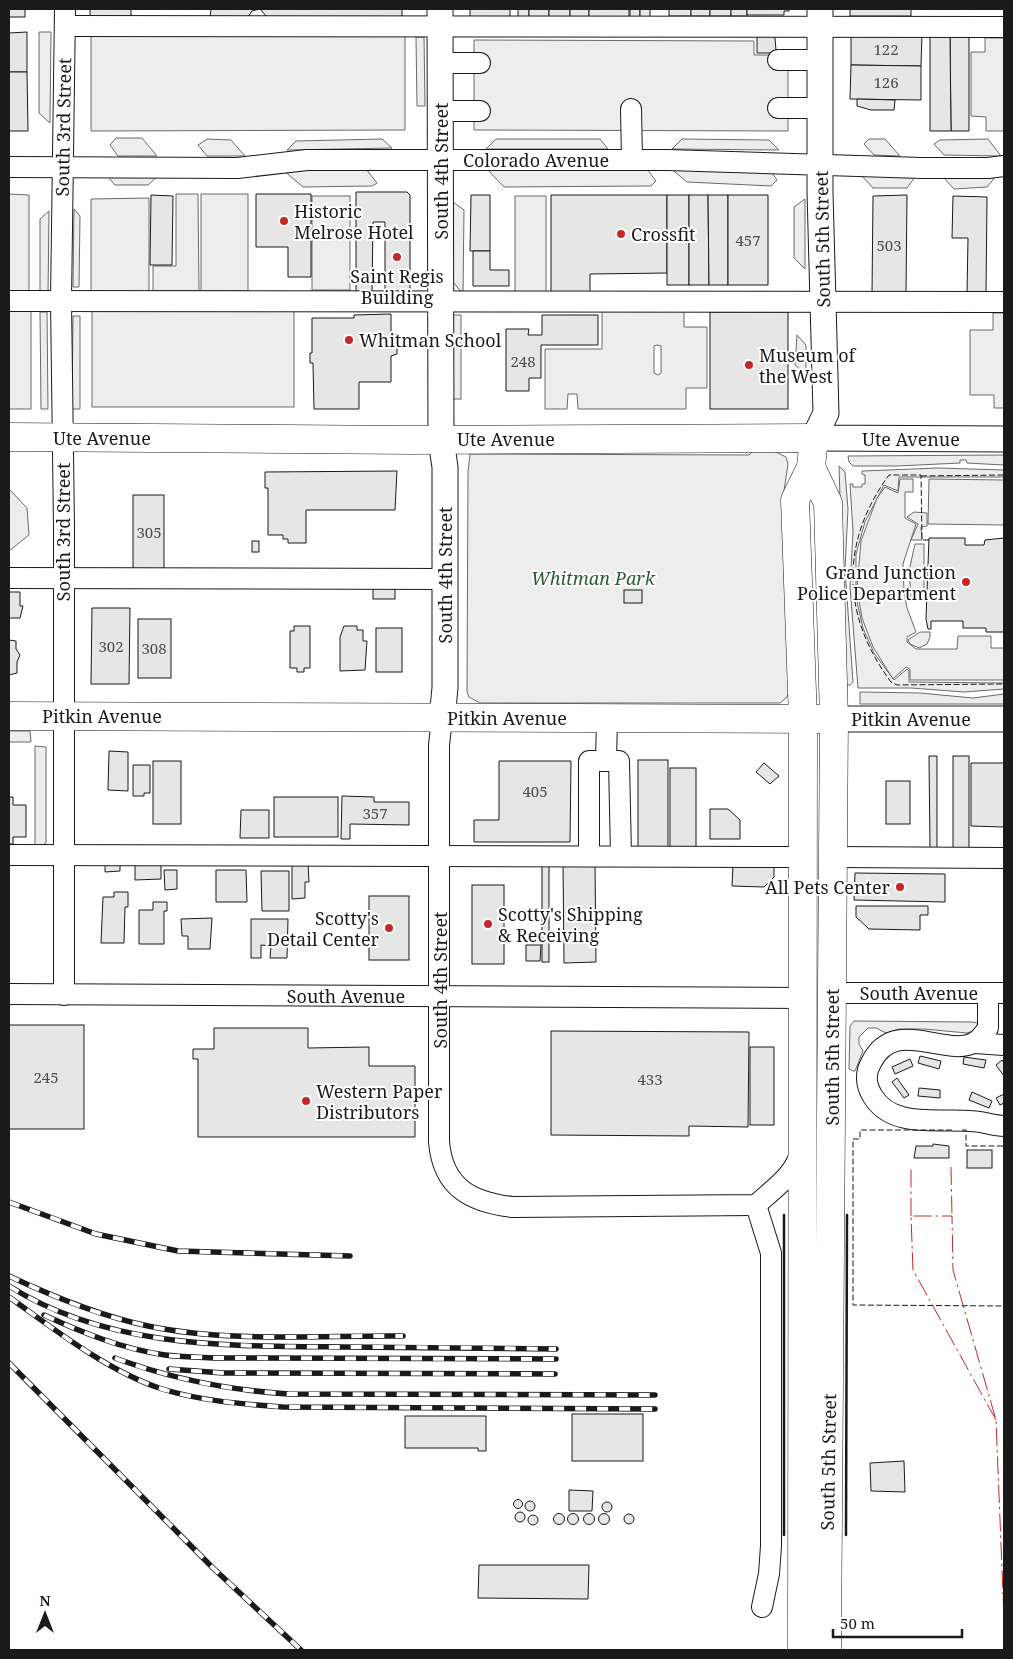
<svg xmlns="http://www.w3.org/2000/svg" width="1013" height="1659" font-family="'Noto Serif',serif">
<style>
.built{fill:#ededed;stroke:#6a6a6a;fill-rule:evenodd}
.building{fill:#e6e6e6;stroke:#1a1a1a}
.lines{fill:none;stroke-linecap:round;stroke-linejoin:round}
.minor-casing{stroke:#1a1a1a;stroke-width:22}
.major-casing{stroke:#1a1a1a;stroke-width:27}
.highway-casing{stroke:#1a1a1a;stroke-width:29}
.minor{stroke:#fff;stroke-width:20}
.major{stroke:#fff;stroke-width:25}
.highway{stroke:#fff;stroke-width:28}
.rail-casing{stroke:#1a1a1a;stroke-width:5.5}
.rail{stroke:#fff;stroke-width:4;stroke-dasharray:11;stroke-linecap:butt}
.fence{stroke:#1a1a1a;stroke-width:1;stroke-dasharray:6 2.5;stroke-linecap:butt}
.wall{stroke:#1a1a1a;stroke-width:2.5}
.power{stroke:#c62828;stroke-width:1;stroke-dasharray:18 4 2.5 4;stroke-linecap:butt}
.poi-dot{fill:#c62828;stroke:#fff;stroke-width:2}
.labels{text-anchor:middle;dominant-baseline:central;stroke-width:4;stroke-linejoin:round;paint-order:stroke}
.number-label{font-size:15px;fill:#4d4d4d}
.street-label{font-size:18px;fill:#1a1a1a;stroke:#fff}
.poi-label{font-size:18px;fill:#1a1a1a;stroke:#fff;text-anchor:start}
.park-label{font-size:18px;font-style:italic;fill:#2b5a34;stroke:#fff}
</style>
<rect width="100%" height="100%" fill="#fff"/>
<g class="built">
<polygon points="39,32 51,32 50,123 39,113"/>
<polygon points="405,34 405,130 91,131 91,35"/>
<polygon points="416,37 424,37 425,106 417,106"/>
<polygon points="985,38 1004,38 1004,131 986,131 986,117 971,116 971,52 985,52"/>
<polygon points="474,40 754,41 754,55 788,55 788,131 474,130"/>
<polygon points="116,138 142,138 157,156 118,156 110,145"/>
<polygon points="207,139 231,140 245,156 207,156 198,145"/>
<polygon points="382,139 392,148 287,150 296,141"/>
<polygon points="496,139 600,139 608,149 486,149"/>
<polygon points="682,139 769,140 779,150 672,149"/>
<polygon points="869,139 885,139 900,156 874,155 864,144"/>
<polygon points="988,139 1001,156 944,155 934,144 940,140"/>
<polygon points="669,167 770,170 777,180 771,186 687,182"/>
<polygon points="486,168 647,169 656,181 651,186 504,187"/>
<polygon points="366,169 377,183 372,186 303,187 283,170"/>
<polygon points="106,175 159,175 148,185 115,185"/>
<polygon points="862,176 915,177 907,188 873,188"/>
<polygon points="996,176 987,187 954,189 943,177"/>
<polygon points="9,194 29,195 29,294 9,293"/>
<polygon points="176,194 198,194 199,291 153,291 153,266 176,266"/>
<rect x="201" y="194" width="47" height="97"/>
<rect x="312" y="196" width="38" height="94"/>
<rect x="515" y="196" width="31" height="98"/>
<polygon points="149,198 149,292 91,292 91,199"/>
<polygon points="805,199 805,269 794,258 794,207"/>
<polygon points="453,202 464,210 463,294 453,282"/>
<polygon points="74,209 80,216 79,287 73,287"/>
<polygon points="49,211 48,296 40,296 40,219"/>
<polygon points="31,308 31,409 9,409 9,309"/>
<rect x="92" y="308" width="202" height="99"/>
<path d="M602 308H684V327H707V388H686V409H578L577 394H568L567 409H545V349H602ZM657 345 661 346V373L658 375 654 373V346Z"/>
<polygon points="40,312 47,312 48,409 41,409"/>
<polygon points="993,313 1004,313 1004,408 994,408 994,395 970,395 970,330 993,330"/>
<rect x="453" y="315" width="8" height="84"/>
<polygon points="73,316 80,316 80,409 72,409"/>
<polygon points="797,335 806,345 806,374 795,365"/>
<polygon points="757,447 778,453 786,457 788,464 784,491 790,691 786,698 780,703 480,703 469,697 467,692 468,472 470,454 749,455"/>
<polygon points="1004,455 1004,465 967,463 966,460 960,460 960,463 897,466 853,466 849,462 848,456"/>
<polygon points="839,466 845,472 848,509 845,569 853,682 850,685 846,685"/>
<polygon points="938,468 1004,470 1004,477 899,477 898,491 884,485 865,522 856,554 856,597 863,628 874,653 894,680 907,669 909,671 909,682 1004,683 1004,689 964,692 911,688 858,688 850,587 853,532 850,484 853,484 853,487 862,487 862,484 865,484 865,475 862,474 862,471"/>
<polygon points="900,479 913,479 913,492 905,492 905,518 916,524 903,564 904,592 907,608 916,632 907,637 907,642 916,649 957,649 958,636 991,636 991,648 1004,648 1004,680 910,680 910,669 906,667 893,679 873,647 862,618 857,588 861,541 877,498 885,487 898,493"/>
<polygon points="929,479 1004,480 1004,525 928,524"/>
<polygon points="9,489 27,508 29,535 9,551 9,561"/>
<polygon points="914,512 927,513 927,526 921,527 922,540 911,540 918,524 907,517"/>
<polygon points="915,544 924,544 924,597 911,597 909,571"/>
<polygon points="920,632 930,632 930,637 927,644 919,648 910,644 908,640"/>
<polygon points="860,692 920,693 973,698 1004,694 1004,704 860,704"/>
<polygon points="9,731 30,731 31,742 9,742"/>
<polygon points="35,746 46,747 46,843 40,847 35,847"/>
<polygon points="854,1021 972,1022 978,1023 975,1030 967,1033 924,1029 899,1029 886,1033 876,1028 868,1028 859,1037 859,1044 863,1051 855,1071 853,1071 849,1069 850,1026"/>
</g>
<g class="building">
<rect x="9" y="9" width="16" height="8"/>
<rect x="90" y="9" width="41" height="9"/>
<polygon points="211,9 402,9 402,17 267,17 260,9 252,11 248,17 210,17"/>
<rect x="470" y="9" width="40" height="12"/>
<rect x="518" y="9" width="11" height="12"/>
<rect x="529" y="9" width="20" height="12"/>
<rect x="549" y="9" width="21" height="12"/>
<rect x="570" y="9" width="19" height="11"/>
<rect x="589" y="9" width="40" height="11"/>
<rect x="630" y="9" width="10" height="11"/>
<rect x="640" y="9" width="10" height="8"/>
<rect x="669" y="9" width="22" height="7"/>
<rect x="691" y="9" width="19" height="7"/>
<rect x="710" y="9" width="21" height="7"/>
<rect x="731" y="9" width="16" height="7"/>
<polygon points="747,9 789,9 789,11 784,11 784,15 747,15"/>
<rect x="850" y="9" width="61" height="7"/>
<polygon points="851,31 922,32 921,66 851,65"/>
<polygon points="27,32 27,72 9,72 9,33"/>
<polygon points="950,32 969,32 969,131 951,131"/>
<polygon points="757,34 772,34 775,38 776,50 772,53 757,53"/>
<polygon points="930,36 950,36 951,131 930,131"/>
<polygon points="851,65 921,66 921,100 850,99"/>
<polygon points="9,72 27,72 28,131 9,131"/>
<polygon points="857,99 895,100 894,110 871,110 857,106"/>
<polygon points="356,192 407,192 410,195 410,292 385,292 385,222 373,222 372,293 356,293"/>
<polygon points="256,194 311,194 311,277 288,277 288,247 256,247"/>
<polygon points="151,195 173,196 172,265 150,265"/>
<polygon points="471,195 490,195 490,251 470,251"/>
<polygon points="551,195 667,195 667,273 590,274 590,292 551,292"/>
<rect x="667" y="195" width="22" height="90"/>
<polygon points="689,195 708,195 709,285 689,285"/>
<polygon points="708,195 728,195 728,285 709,285"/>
<rect x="728" y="195" width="40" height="90"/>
<polygon points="907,195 906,294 872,294 873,196"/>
<polygon points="953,196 987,197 986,295 967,294 968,238 952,238"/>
<polygon points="473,251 490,251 490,270 509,270 509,286 473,286"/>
<rect x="710" y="312" width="78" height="97"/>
<polygon points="391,314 391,333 397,335 397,354 391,356 391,382 359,382 359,409 314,409 313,363 310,363 310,353 312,353 312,318 354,318 354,315"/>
<polygon points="542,315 598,315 598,345 541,345 541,378 529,378 529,391 506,391 506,329 529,329 528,335 542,335"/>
<polygon points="397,471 395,510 306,510 306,543 288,543 288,539 283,539 283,535 268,535 268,488 265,488 265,472"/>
<rect x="133" y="495" width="31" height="74"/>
<polygon points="929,538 965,538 965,545 984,545 985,540 1004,538 1004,632 986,632 986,628 963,628 963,621 931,621 931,629 928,629 926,619"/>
<rect x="252" y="541" width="7" height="11"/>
<rect x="373" y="587" width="22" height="12"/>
<rect x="624" y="590" width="18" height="13"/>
<polygon points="9,592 20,592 20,606 23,606 20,618 9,618"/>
<polygon points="92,608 130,608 129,684 91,684"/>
<rect x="138" y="619" width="33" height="59"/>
<polygon points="294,626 310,626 310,668 304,668 304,672 297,672 297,668 290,668 290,631 294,631"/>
<polygon points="344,626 357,626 357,630 363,630 363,641 367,641 365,670 340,671 340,637"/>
<rect x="376" y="628" width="26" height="44"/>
<polygon points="9,640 16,641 16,649 20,655 17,662 17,673 9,675"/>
<polygon points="109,751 128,752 128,791 108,790"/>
<polygon points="929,756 937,756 937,848 930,848"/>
<rect x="953" y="756" width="16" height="92"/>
<rect x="638" y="760" width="30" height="89"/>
<rect x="153" y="761" width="28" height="63"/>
<polygon points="499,761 571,761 570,842 474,842 474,820 499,820"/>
<polygon points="764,763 779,776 770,784 756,772"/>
<polygon points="971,763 1004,763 1004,827 971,826"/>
<polygon points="133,765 150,765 150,793 144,793 144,796 133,796"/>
<rect x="670" y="768" width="26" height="81"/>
<rect x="886" y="781" width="24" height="43"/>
<polygon points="342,796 374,797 374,802 409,802 409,825 350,824 350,839 341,839"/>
<polygon points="9,797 13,797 13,805 26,805 26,837 13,837 13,844 9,844"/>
<rect x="274" y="797" width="64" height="40"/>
<polygon points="710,809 728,809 740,820 740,839 710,839"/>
<polygon points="241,810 269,810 269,838 240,838"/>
<polygon points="105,858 120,858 120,871 105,872"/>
<polygon points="135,859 161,861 161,879 135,880"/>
<polygon points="292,863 308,863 309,882 305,882 305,898 292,899"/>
<polygon points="563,863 595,863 596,962 564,963"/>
<rect x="542" y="864" width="7" height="98"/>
<polygon points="733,865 774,865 774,877 764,887 732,886"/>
<polygon points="164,870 177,870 177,889 165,890"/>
<polygon points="216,870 246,870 247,902 216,902"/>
<polygon points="261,871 289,871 289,911 262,911"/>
<polygon points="855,873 945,874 945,902 854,900"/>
<rect x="472" y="885" width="32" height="79"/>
<polygon points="114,892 128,892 128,907 125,907 124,943 101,943 103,897 114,897"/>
<rect x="369" y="896" width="40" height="64"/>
<polygon points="153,902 167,902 167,911 164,911 164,944 139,944 139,910 153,910"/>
<polygon points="856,906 928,906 928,915 920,915 920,930 869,929 856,917"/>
<polygon points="212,918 210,949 188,949 188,936 182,936 181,919"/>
<polygon points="251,919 288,919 287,958 270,958 271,946 261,945 261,958 251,958"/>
<polygon points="526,945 541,945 540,961 526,961"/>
<rect x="9" y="1025" width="75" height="104"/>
<polygon points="214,1028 308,1028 308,1048 369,1047 369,1066 415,1066 415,1137 198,1137 198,1059 193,1059 193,1049 214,1049"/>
<polygon points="551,1031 749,1032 748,1127 689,1126 689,1136 551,1135"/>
<rect x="750" y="1047" width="24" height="78"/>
<polygon points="920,1056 941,1061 939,1069 918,1063"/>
<polygon points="964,1057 986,1060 984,1068 963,1064"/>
<polygon points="910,1059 913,1066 895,1074 892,1067"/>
<polygon points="1002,1060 1004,1063 1004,1076 996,1065"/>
<polygon points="897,1078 909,1095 904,1098 892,1082"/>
<polygon points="919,1088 940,1090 940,1098 918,1096"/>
<polygon points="972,1092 992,1101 989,1108 969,1100"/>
<polygon points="1004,1094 1004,1103 1000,1105 996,1098"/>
<polygon points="933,1144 949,1146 949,1158 914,1158 916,1146 933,1146"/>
<rect x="967" y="1150" width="25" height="18"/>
<rect x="572" y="1414" width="71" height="47"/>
<polygon points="405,1416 486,1416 486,1451 478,1451 478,1448 405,1448"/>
<polygon points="904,1461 905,1492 871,1491 870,1463"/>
<polygon points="569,1490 593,1491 592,1511 569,1511"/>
<circle cx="518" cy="1504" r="4.5"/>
<circle cx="530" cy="1506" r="5"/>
<circle cx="607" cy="1507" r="5"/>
<circle cx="520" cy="1517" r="5"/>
<circle cx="604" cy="1519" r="5.5"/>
<circle cx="559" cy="1519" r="5.5"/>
<circle cx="573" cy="1519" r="5.5"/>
<circle cx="589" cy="1519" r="5.5"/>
<circle cx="629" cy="1519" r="5"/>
<circle cx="533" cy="1520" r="5"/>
<polygon points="479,1565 589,1565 588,1599 478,1598"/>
</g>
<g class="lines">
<g class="minor-casing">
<g id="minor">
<polyline points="65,26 1004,27"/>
<polyline points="778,60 820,60"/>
<polyline points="440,63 480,63"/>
<polyline points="778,108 820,108"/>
<polyline points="631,109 632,160"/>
<polyline points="441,111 480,111"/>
<polyline points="9,167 237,168 307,160 667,160 922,168 988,168 1004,166"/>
<polyline points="9,301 1004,302"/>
<polyline points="9,578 445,579"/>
<path d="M442 718 439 745V1142C443 1187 470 1202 512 1207L756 1205C774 1188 795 1176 801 1150"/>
<polyline points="606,761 619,761 621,856"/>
<polyline points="9,855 804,857"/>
<polyline points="589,856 589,761 606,761 607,719"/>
<polyline points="833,857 1004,858"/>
<polyline points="833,993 1004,993"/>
<path d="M988 993V1028C984 1033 981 1039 975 1042 947 1059 894 1015 871 1063 865 1073 866 1085 872 1095 891 1129 938 1118 970 1121 982 1121 993 1126 1004 1126"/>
<polyline points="9,994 804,998"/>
<polyline points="64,995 64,527 61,301 65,9"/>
<polyline points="975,1043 1004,1045"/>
<polyline points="756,1205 771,1253 771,1546 769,1574 762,1607"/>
</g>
</g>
<g class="major-casing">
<g id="major">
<polyline points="440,9 441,440 445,467 445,688 442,718"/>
<polyline points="820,9 820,192 826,413 814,438 1004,439"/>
<polyline points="834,719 1004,719"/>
</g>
</g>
<g class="highway-casing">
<g id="highway">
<polyline points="9,437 411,440 814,438 811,467 795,500 803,719 802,1650"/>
<polyline points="811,467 828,503 834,719 827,1650"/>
<polyline points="9,716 823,719"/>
</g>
</g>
<use href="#minor" class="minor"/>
<use href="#major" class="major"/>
<use href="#highway" class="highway"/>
<g class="rail-casing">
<g id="rail">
<polyline points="9,1202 96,1234 178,1251 350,1256"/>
<path d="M9 1276C54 1297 100 1316 148 1326 229 1343 321 1335 403 1336"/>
<path d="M9 1286C109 1349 230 1346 344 1347 414 1347 485 1348 556 1349"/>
<path d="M9 1297C54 1329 106 1370 159 1388 199 1401 242 1404 283 1407L655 1409"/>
<path d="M44 1315C83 1333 123 1349 165 1355 181 1357 199 1357 215 1358L556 1359"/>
<path d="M115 1358C172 1379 228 1390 288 1394L655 1395"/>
<polyline points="9,1363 213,1568 301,1650"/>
<polyline points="169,1369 223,1373 555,1374"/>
</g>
</g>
<use href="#rail" class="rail"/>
<g class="fence">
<polyline points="921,476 1004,475"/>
<path d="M929 540H922L921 475H889C840 542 841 615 891 682L897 685 1004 684"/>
<polyline points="952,1130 860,1130 860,1139 853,1139 853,1305 1004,1306"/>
<polyline points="962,1130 966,1130 966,1146 1004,1146"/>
</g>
<g class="wall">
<polyline points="784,1535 784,1215"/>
<polyline points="846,1535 847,1215"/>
</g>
<g class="power">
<polyline points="951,1167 952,1216"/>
<polyline points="911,1216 911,1166"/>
<polyline points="996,1420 913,1270 911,1216 952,1216 953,1270 996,1420 1004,1619"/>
</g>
</g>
<g class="poi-dot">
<circle cx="284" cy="221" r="5"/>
<circle cx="621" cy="234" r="5"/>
<circle cx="397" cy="257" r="5"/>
<circle cx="349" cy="340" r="5"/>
<circle cx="749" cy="365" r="5"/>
<circle cx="966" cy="582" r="5"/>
<circle cx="900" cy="887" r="5"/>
<circle cx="488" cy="924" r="5"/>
<circle cx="389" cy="928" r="5"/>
<circle cx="306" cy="1101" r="5"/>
</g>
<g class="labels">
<g class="number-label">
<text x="886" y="49">122</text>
<text x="886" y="82">126</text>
<text x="748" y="240">457</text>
<text x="889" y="245">503</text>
<text x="523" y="361">248</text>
<text x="149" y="532">305</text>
<text x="111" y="646">302</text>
<text x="154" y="648">308</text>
<text x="535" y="791">405</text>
<text x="375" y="813">357</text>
<text x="46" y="1077">245</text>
<text x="650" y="1079">433</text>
</g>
<g class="street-label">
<text transform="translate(63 127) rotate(-89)">South 3rd Street</text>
<text x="536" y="160">Colorado Avenue</text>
<text transform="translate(441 171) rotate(-90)">South 4th Street</text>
<text transform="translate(822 239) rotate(-91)">South 5th Street</text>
<text x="102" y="438">Ute Avenue</text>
<text x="506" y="439">Ute Avenue</text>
<text x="911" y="439">Ute Avenue</text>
<text transform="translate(63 532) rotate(-90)">South 3rd Street</text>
<text transform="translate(445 575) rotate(-90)">South 4th Street</text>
<text x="102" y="716">Pitkin Avenue</text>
<text x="507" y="718">Pitkin Avenue</text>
<text x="911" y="719">Pitkin Avenue</text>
<text transform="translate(440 980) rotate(-90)">South 4th Street</text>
<text x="919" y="993">South Avenue</text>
<text x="346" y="996">South Avenue</text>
<text transform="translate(832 1057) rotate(-90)">South 5th Street</text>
<text transform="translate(828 1462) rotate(-89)">South 5th Street</text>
</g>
<g class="poi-label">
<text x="294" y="211">Historic<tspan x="294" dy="21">Melrose Hotel</tspan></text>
<text x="631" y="234">Crossfit</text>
<text x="397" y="276" text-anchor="middle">Saint Regis<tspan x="397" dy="21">Building</tspan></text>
<text x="359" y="340">Whitman School</text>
<text x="759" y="355">Museum of<tspan x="759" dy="21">the West</tspan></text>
<text x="956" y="572" text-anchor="end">Grand Junction<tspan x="956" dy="21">Police Department</tspan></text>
<text x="890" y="887" text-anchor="end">All Pets Center</text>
<text x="498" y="914">Scotty's Shipping<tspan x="498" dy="21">&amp; Receiving</tspan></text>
<text x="379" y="918" text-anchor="end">Scotty's<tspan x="379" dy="21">Detail Center</tspan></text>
<text x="316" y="1091">Western Paper<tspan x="316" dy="21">Distributors</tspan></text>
</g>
<g class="park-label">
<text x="593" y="578">Whitman Park</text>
</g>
</g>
<rect width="1013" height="1659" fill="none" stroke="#1a1a1a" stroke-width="20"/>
<g transform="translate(45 1614)" stroke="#ffffff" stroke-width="4" paint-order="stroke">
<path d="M0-4L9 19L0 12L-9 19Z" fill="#1a1a1a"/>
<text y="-8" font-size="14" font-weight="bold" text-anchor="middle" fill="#1a1a1a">N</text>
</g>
<path d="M833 1629v8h129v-8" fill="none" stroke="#1a1a1a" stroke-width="2.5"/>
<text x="840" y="1629" font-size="15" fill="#1a1a1a" stroke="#ffffff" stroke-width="4" paint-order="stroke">50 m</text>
</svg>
